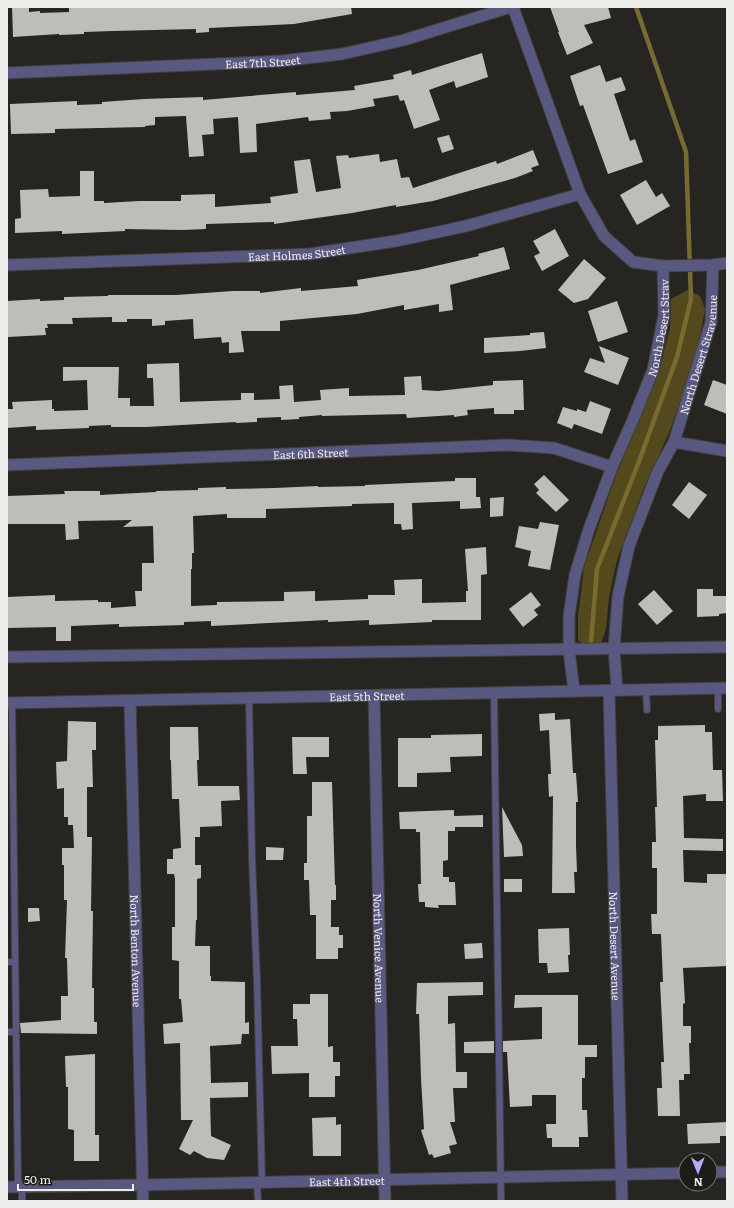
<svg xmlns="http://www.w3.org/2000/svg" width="734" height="1208" font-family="Literata,serif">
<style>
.green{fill:#53491d}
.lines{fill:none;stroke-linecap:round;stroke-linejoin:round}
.stream{stroke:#786b30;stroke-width:4.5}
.building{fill:#bebdb9}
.service-casing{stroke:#42413e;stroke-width:8}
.minor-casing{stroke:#42413e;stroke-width:13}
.tertiary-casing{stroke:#42413e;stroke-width:13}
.service{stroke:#595880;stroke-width:6}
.minor{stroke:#595880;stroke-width:11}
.tertiary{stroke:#595880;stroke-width:11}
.labels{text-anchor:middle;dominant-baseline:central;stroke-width:4;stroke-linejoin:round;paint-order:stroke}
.street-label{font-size:11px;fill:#ededeb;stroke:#1c1c19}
</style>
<rect width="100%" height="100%" fill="#262522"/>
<polygon class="green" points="688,290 700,296 705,309 697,354 669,433 644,488 617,560 609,597 606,629 601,643 594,646 585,645 578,640 578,617 584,567 616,475 659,371 670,328 671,299"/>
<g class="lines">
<polyline class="stream" points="591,642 597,569 638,464 677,357 691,299 686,152 636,7"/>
</g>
<g class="building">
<polygon points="12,7 29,7 29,12 40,11 40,13 69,12 69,7 351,7 352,14 294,24 209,28 209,32 196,33 196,29 113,31 84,32 84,34 59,35 59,34 13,37"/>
<polygon points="550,7 608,7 611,18 584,25 593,43 567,55 558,32 559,32"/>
<polygon points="482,53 488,77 456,88 454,81 429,90 440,120 414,129 404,100 400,101 398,95 373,99 375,106 347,111 330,112 331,119 309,121 308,117 256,124 257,152 240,153 238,117 213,119 214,134 202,135 204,156 189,157 186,116 155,117 155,125 145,126 145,127 55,129 55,133 11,134 10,104 77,101 77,105 102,104 102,102 144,99 203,97 203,100 296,92 296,95 355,90 354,86 394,79 393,75 411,70 412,75"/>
<polygon points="600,65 606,82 621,77 626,90 614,94 630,141 635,139 643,162 608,174 583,105 580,106 570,76"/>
<polygon points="449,135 454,149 442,153 437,138"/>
<polygon points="533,150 539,165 531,168 533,171 515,178 433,201 396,207 396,205 352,213 274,224 274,222 206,224 206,229 183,230 125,229 125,231 62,234 62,231 15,233 15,219 21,218 20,190 48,189 49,197 80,196 80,171 94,171 94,201 104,201 104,203 139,201 181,201 181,195 215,194 215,207 271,203 270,197 298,193 294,161 310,159 316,192 341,188 336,156 348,155 349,158 379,154 380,162 397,159 401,178 409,177 413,188 496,161 497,164"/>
<polygon points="646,180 656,197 662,193 670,206 637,225 620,195"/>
<polygon points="555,229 569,256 542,271 534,256 540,253 533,241"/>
<polygon points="504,247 510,269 450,285 453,310 439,312 439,304 404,310 404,305 357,314 280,321 280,331 241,331 244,352 229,353 229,342 222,343 221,337 194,339 193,319 165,321 165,325 152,326 152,319 127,319 127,322 112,322 112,317 72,318 73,324 47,324 48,328 45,328 46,335 8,337 7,301 40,299 40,301 64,300 64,297 108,296 108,295 176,295 233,291 260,291 260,293 301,288 301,291 358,286 357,280 418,270 479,256 478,254"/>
<polygon points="584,259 606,278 588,299 574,303 558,290"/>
<polygon points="617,301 628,332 598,342 588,311"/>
<polygon points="544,332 546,348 520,351 484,353 484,338 530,335 530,333"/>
<polygon points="599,346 629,358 618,385 584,372 590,358 605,363"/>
<polygon points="179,363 180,402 241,400 241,393 254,393 254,400 280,399 279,386 293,385 294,402 321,400 320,390 349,388 349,396 405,395 404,377 421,376 422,390 438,391 493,385 493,381 523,380 524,410 514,410 514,414 494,414 494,408 467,410 468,415 454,417 454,415 407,418 406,414 322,416 322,415 299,417 299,419 281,420 281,417 257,418 257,422 236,423 236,422 146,427 111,427 111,425 89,426 89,428 36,430 36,426 7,428 7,409 13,409 12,402 52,400 52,409 54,409 54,411 88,410 87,380 63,381 63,367 119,367 118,398 130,398 130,406 154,406 153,378 147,378 147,364"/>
<polygon points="713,380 727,385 727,414 704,405"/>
<polygon points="590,401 611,409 602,434 574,424 572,429 557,423 563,407 577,411 577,409 586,412"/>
<polygon points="544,475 569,500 556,512 536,493 539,490 534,484"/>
<polygon points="455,478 476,478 476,497 480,497 481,508 460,509 460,501 412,503 413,529 402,530 401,524 394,524 394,503 352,504 352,506 266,509 266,518 227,518 227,514 193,516 194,553 192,553 192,569 191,569 191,606 217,605 217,602 284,601 284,592 315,591 315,601 368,599 368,595 395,595 394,580 422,579 422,603 466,602 466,591 468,591 465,549 486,547 487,574 481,575 481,620 432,620 432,622 369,625 369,620 328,622 328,620 211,626 211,621 184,622 184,625 119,627 119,624 71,626 71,641 56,641 56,627 7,628 7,597 55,595 55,601 98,600 98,602 111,602 111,608 136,606 135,591 142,591 142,563 154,563 153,526 123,527 132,520 78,521 79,539 66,540 65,524 7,524 7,496 65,494 64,491 100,491 100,495 156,492 156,491 198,490 198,488 226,487 226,489 275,488 318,486 318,487 365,486 365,485 455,481"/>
<polygon points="689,482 707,495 689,519 672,505"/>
<polygon points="504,497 503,516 490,517 490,498"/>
<polygon points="540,522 559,525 550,570 528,566 531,551 515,547 519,526 538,529"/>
<polygon points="697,589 713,589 713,596 727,596 727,613 719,614 719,616 697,617"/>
<polygon points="654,590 673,611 657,625 638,604"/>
<polygon points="531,592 541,605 534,610 538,615 523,627 509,609"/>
<polygon points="555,713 555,720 570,719 573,773 576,773 578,802 576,802 576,845 577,872 574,872 575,893 552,893 553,796 549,797 548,774 551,774 549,730 540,731 539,714"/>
<polygon points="68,721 96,722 96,750 92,750 93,787 87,787 87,837 92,837 91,911 93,911 92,988 94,988 94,1022 97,1022 97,1034 21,1033 20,1023 61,1020 61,996 68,996 67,958 65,958 67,900 64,900 64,865 62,865 62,848 74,848 73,825 68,825 68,817 64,817 64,788 57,789 56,762 67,761"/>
<polygon points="705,725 705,732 712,732 713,770 722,770 723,801 706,801 706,794 683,796 684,838 723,839 723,851 683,850 684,882 707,883 707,874 727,874 727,966 683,968 685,1003 683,1004 683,1026 691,1026 691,1043 689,1043 690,1074 684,1074 684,1080 679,1080 680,1116 658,1116 657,1088 662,1088 661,1062 664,1062 660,982 663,982 661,934 652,934 651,914 657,914 657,868 652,868 652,842 656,842 655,807 657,807 655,740 658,740 658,726"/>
<polygon points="170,727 198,727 199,760 197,760 198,786 239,786 240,800 221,801 222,826 200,827 200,837 195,837 195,865 201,865 201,878 197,879 197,920 196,920 195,946 210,946 210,976 211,976 211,981 245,982 245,1023 249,1022 249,1034 242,1034 241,1044 210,1046 211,1083 248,1082 248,1097 210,1098 211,1136 231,1145 224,1160 207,1158 194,1151 190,1155 179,1149 193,1120 181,1120 180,1043 164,1044 163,1024 183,1022 181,999 179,999 179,961 172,960 172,927 175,927 175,879 174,874 167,874 167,859 173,859 173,849 181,848 179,799 172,799 171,760 170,760"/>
<polygon points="482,734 482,756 450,757 451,772 417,773 417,787 398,787 398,738 431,738 431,735"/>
<polygon points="292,737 329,737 329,757 306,757 307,774 293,774"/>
<polygon points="312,782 332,782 335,885 336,885 336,900 331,900 331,927 339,927 339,935 343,935 343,948 338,948 338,959 316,959 316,915 310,915 309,880 304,880 304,863 307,863 307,816 312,816"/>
<polygon points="502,807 522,845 523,856 504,857"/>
<polygon points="454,810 454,816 483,815 483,827 455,827 455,831 448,831 448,860 443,861 443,877 449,877 449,882 455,882 456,905 438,905 439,908 425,907 425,902 419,902 418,884 421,884 420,832 416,832 416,829 400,829 399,812"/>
<polygon points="266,847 284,848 283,860 266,860"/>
<rect x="504" y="879" width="18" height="13"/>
<polygon points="28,908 39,908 40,921 28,922"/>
<polygon points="569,928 570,955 568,955 569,972 548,973 547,963 539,963 538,929"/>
<polygon points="482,943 483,958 465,959 464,944"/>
<polygon points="483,982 483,995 448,996 448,1024 455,1023 456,1072 467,1072 467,1088 453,1088 455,1122 450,1122 457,1144 449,1146 451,1153 434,1158 432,1154 429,1155 421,1130 424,1129 421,1079 419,1014 416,1014 417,983"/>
<polygon points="310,994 328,994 328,1047 333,1046 333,1062 340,1062 340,1076 335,1076 335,1097 309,1097 309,1073 272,1074 271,1046 298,1046 297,1019 293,1019 293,1004 310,1004"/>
<polygon points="515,995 578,995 578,1045 597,1045 597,1057 585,1057 585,1078 582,1078 582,1110 587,1110 588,1137 579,1137 579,1147 552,1147 552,1138 547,1138 546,1124 556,1124 556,1095 532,1095 532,1106 510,1107 507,1052 503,1052 503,1041 542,1039 542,1007 514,1008"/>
<polygon points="494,1041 494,1053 464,1053 464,1042"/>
<polygon points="95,1054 95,1135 99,1135 99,1161 74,1161 74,1130 68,1129 68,1087 66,1087 65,1056"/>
<polygon points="336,1117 336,1125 341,1124 341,1156 313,1156 312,1118"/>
<polygon points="727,1122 727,1136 720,1136 720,1143 688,1144 687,1124"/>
</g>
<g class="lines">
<g class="service-casing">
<g id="service">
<polyline points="718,688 718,709"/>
<polyline points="646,690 647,710"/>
<polyline points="494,693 501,1201"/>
<polyline points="249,698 252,858 257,981 262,1182"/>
<polyline points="12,703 18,1187"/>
<polyline points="7,962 15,962"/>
<polyline points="7,1032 16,1032"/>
<polyline points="257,1182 258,1201"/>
<polyline points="22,1187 22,1201"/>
</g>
</g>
<g class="minor-casing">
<g id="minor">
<polyline points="513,7 580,194 604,236 633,262 663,266 713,265 727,263"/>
<path id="s1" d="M7 73 282 61 342 54 404 40 511 7"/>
<path id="s2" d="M7 265 310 254 396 241 466 226 580 194"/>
<polyline points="674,442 727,451"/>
<path id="s3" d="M7 465 508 445 554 448 612 467"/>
<polyline points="7,657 727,647"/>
<path id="s4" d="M617 690 614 649 618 596 629 546 658 471 674 442 711 322 713 265"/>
<path id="s5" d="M574 691 569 650V616L575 575 589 529 612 467 632 422 653 370 664 315 663 266"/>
<path id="s6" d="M609 691 622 1201"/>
<path id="s7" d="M374 696 385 1201"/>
<path id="s8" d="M130 701 143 1201"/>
<polyline points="710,1172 727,1172"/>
<path id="s9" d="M7 1187 142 1185 686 1173"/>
</g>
</g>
<g class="tertiary-casing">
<g id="tertiary">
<path id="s10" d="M7 703 727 688"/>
</g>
</g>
<use href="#service" class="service"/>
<use href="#minor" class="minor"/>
<use href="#tertiary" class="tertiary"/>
</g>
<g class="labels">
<g class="street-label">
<text stroke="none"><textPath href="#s1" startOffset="256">East 7th Street</textPath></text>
<text stroke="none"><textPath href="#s2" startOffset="290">East Holmes Street</textPath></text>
<text stroke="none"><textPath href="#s5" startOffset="379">North Desert Strav</textPath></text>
<text stroke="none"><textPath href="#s4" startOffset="350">North Desert Stravenue</textPath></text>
<text stroke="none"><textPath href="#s3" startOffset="304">East 6th Street</textPath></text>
<text stroke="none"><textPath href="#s10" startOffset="360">East 5th Street</textPath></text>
<text stroke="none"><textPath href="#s6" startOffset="255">North Desert Avenue</textPath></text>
<text stroke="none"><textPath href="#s7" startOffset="252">North Venice Avenue</textPath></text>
<text stroke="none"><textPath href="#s8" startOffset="250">North Benton Avenue</textPath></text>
<text stroke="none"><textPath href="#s9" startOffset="340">East 4th Street</textPath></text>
</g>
</g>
<rect width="734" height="1208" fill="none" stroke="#ededeb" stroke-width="16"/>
<g transform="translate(698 1172) rotate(179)"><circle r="19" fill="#1c1c19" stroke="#70706d"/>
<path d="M0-3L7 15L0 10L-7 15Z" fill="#b0aefa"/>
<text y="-6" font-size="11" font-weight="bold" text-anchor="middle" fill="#ededeb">N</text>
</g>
<path d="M18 1184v6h115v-6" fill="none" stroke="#ededeb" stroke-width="2"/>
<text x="24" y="1184" font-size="12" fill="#ededeb" stroke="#1c1c19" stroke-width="3" paint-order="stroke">50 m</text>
</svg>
